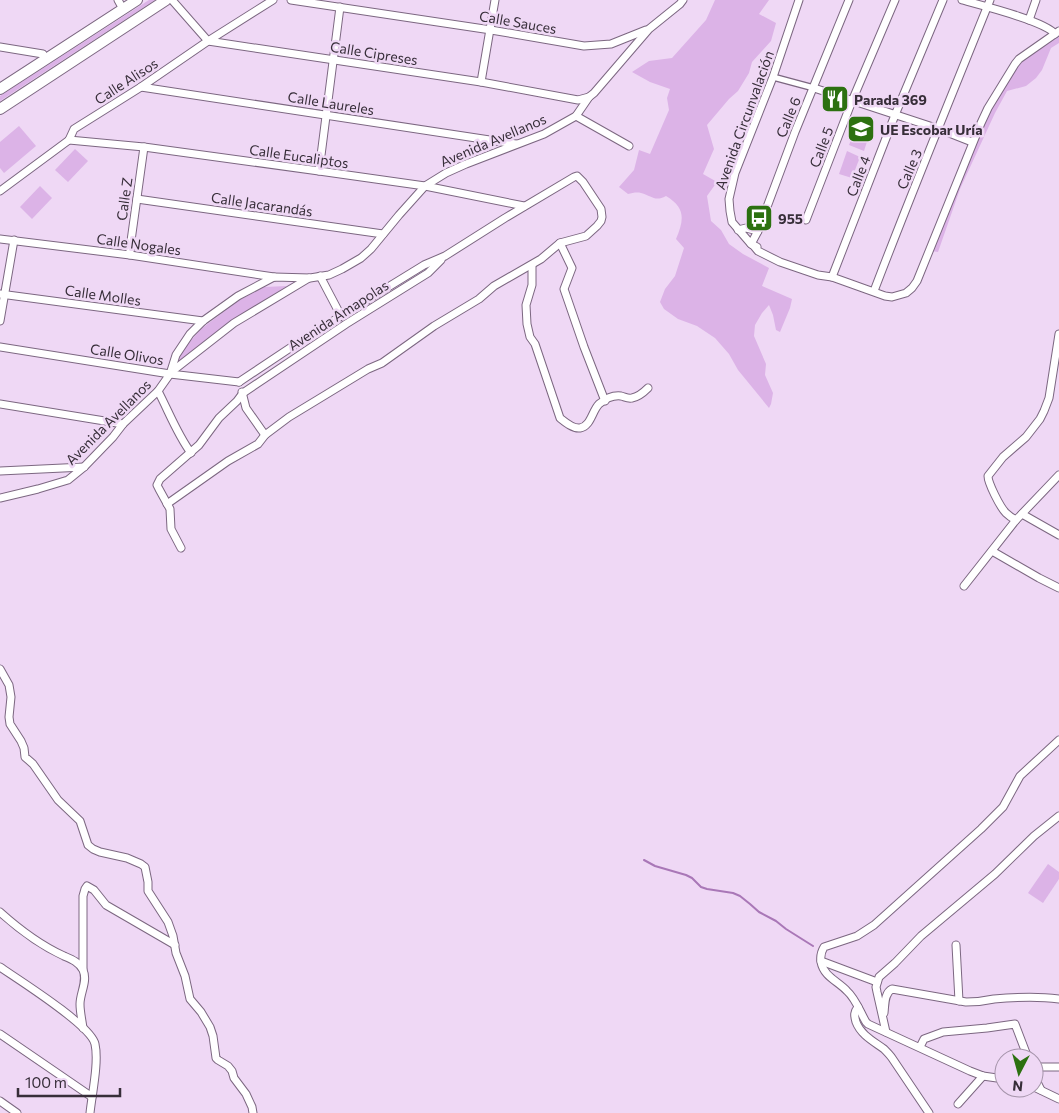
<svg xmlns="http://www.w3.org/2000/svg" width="1059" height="1113" font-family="Commissioner,sans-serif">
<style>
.green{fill:#dcb3e7}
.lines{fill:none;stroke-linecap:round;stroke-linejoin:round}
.stream{stroke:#a977b7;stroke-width:2}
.pedestrian-casing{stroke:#7c6781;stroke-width:8}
.minor-casing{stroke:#7c6781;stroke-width:9}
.secondary-casing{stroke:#7c6781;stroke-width:12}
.pedestrian{stroke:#fff;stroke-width:5}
.minor{stroke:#fff;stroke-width:7}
.secondary{stroke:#fff;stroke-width:10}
.labels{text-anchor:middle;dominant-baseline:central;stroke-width:5;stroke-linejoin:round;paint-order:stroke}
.street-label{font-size:14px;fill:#372e39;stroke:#efd8f5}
.poi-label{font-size:14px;font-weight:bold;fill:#372e39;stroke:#efd8f5;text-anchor:start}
</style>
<rect width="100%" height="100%" fill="#efd8f5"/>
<g class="green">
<polygon points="149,0 155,0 0,101 0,96"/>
<path d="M715 0H769L759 14 776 23 771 41 752 62 749 73 738 91 729 99 707 125 714 149 703 174 717 182 707 196 711 221 721 230 729 244 743 254 769 268 762 286 792 299 790 308 780 332 776 330 773 315 769 305 762 313 755 325 754 336 766 364 765 375 773 393 771 404 769 408 738 370 729 354 715 338 697 326 678 319 664 309 660 302 665 289 675 276 684 248 676 239C684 220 686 208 666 196 655 202 652 196 641 193 637 192 632 193 628 194L619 187 634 170 639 150 650 154 669 110 667 98 670 89 650 82 632 72 649 61 672 58 706 20Z"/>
<polygon points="1059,35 1059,43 1051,48 1042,70 1036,78 1026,86 1007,91 995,113 960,189 938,252 931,251 987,113 1018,65"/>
<polygon points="858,123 871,129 864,151 849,145"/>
<polygon points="19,126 36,146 4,173 0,168 0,142"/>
<polygon points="75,149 88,161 68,182 55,170"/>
<polygon points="847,151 860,157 852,178 839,174"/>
<polygon points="40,186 52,198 32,219 20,207"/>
<polygon points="287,286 228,323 177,364 179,354 201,329 238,301 264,287"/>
<polygon points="1048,864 1059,872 1059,879 1043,903 1028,893"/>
</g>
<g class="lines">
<polyline class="stream" points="644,860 655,866 686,875 692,878 701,887 707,889 733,893 740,896 750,904 759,912 776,921 786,929 813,946"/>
<g class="pedestrian-casing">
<polyline id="pedestrian" points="773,77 814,88"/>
</g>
<g class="minor-casing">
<g id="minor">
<polyline points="118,0 123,9"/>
<polyline points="172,0 208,41 481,82 578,100 589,97"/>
<polyline points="291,0 491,30 584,46 611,44 646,30"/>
<path d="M962 0C980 5 1045 21 1055 34"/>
<polyline points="1029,20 1036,0"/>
<polyline points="0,47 43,54 46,59"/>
<polyline points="481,82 495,0"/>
<polyline points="141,87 516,144"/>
<polyline points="814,88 939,129 972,142"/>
<polyline points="576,116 629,146"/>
<polyline points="69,140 144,147 319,171 425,186 524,206"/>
<polyline points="319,171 340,7"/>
<polyline points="0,191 69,140 74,129 141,87 208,41 273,0"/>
<polyline points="137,199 383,234"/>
<polyline points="806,220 852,101 895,0"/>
<polyline points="738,230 746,228 758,231"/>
<polyline points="0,239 130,255 274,277"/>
<polyline points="560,243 572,268 564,289 584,347 605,401"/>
<polyline points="751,244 758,231 795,132 849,0"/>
<polyline points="753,245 758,251 780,262 818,275 832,277 885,296 892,297 906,293 912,288 917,281 981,123 988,108 1015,64 1019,59 1059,31"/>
<polyline points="757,247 751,244 732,222 730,211 729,199 735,173 773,77 799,0"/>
<polyline points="130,255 130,248 144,147"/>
<path d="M532 265V285L526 305 527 324 530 337 535 344 560 418C565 422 573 429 580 428 591 426 592 411 599 404 605 399 613 395 621 396 625 397 628 399 632 398 638 397 644 392 648 388"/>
<polyline points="320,276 341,316"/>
<polyline points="832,277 895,115 943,0"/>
<path d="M874 291C911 194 951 97 990 0"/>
<polyline points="0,294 203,321"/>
<polyline points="0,321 14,240"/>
<polyline points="0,347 170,374 239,382"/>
<polyline points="170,373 234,323 309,278"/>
<path d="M158 391C169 412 177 434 191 453"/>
<polyline points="242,392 246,408 265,435"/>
<polyline points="0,404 123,424"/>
<polyline points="0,471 84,467"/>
<polyline points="0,498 38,489 68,480 84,467 113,437 123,424 158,391 170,374 176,355 190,334 203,321 238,296 274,277 310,278 329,275 342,269 361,258 371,249 399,215 425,186 446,173 466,164 544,134 576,116 589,97 594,93 649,29 680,4 683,0"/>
<polyline points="167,504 228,461 258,444 265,435 289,417 368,369 382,363 434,326 479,299 494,286 541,259 560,243 586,236 597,226 601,221 602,217 601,209 583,182 577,176 574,177 505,218 445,256 424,265 341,316 293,346 239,382"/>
<polyline points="1022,514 1059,535"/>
<path d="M1016 520C1012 518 1009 516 1006 513 1000 507 988 483 988 476L1003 457 1026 437 1040 419 1044 411 1049 398 1059 334"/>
<polyline points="181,548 171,529 170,509 159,489 157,485 160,479 199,445 219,418 237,401 243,393 346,324 428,273 441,260"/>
<polyline points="992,551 1039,578 1059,588"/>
<polyline points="964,586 1016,520 1059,475"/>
<polyline points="0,669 9,685 11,697 9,717 10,724 21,741 24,748 25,757 33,764 58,800 80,821 88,845 93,849 100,852 127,858 141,864 145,867 148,882 148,891 168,922 173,936 176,953 185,976 190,999 201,1012 210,1027 213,1036 216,1058 218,1060 228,1066 232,1071 234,1078 246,1094 252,1107 253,1113"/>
<path d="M0 912C20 930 40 945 64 956 71 959 79 962 83 970 88 981 80 993 80 1004 80 1012 82 1020 83 1028"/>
<polyline points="956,945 959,1001"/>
<polyline points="821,961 877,982"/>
<path d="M0 967C19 980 91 1025 95 1044 99 1062 92 1094 90 1113"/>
<polyline points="83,969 83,896 85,889 87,886 94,890 106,905 175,945"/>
<path d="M858 1007C854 1012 854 1015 856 1022 861 1035 873 1041 884 1049 887 1052 890 1055 892 1058L929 1113"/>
<path d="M884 1013C885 1005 884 993 892 989L966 1002C976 1002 985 1001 994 999 1016 997 1037 996 1059 999"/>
<polyline points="886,1032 877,992 876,987 879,977 895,963 921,936 995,874 1034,836 1059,816"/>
<polyline points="0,1034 92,1097"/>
<polyline points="920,1047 924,1039 943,1032 987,1028 1015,1024 1028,1058"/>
<polyline points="1040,1067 1059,1067"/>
<polyline points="1034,1076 1041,1090"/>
<path d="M1004 1079 983 1076 970 1071 868 1024 866 1022C860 1012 856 999 847 991 838 981 824 977 821 962 820 956 821 952 824 947L857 936 874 925 981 829 1003 807 1020 776 1059 740"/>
<polyline points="1034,1087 1059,1099"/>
<polyline points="0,1101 17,1113"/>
<polyline points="958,1104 983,1076"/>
</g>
</g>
<g class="secondary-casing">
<g id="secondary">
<polyline points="0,89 137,0"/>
<polyline points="0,109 166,0"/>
</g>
</g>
<use href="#pedestrian" class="pedestrian"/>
<use href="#minor" class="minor"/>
<use href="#secondary" class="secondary"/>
</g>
<defs>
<g id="restaurant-square" transform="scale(1.4375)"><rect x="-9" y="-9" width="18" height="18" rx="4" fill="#2c7110" stroke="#efd8f5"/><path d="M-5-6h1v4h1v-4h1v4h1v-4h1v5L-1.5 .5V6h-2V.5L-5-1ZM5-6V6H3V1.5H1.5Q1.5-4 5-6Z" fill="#fff"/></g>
<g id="school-square" transform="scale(1.4375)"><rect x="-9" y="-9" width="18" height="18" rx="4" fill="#2c7110" stroke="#efd8f5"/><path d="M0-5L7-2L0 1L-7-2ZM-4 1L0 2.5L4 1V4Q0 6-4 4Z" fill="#fff"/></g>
<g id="bus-square" transform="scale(1.4375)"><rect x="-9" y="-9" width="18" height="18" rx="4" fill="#2c7110" stroke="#efd8f5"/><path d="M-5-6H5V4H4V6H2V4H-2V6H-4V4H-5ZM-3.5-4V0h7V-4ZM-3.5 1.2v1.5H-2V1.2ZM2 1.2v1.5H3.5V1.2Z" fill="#fff"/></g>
</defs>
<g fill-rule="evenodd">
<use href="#restaurant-square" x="835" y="99"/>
<use href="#school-square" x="861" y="129"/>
<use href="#bus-square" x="759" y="218"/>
</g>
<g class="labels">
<g class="street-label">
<text transform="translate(518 22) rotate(10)">Calle Sauces</text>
<text transform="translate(374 53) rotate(9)">Calle Cipreses</text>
<text transform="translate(126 81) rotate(-33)">Calle Alisos</text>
<text transform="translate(331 103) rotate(9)">Calle Laureles</text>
<text transform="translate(788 117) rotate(-68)">Calle 6</text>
<text transform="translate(744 120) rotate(-70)">Avenida Circunvalación</text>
<text transform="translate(493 140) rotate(-23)">Avenida Avellanos</text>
<text transform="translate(821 147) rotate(-69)">Calle 5</text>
<text transform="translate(299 156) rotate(8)">Calle Eucaliptos</text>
<text transform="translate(909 169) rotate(-67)">Calle 3</text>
<text transform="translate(858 176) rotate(-69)">Calle 4</text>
<text transform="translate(124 199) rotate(-82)">Calle Z</text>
<text transform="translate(262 204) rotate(8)">Calle Jacarandás</text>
<text transform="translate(139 244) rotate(8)">Calle Nogales</text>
<text transform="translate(103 295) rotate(8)">Calle Molles</text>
<text transform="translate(338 315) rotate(-33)">Avenida Amapolas</text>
<text transform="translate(127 354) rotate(9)">Calle Olivos</text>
<text transform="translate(108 422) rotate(-45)">Avenida Avellanos</text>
</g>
<g class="poi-label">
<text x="854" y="99">Parada 369</text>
<text x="880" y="129">UE Escobar Uría</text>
<text x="778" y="218">955</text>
</g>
</g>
<g transform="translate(1019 1073) rotate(186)"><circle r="24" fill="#efd8f5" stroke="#a594aa"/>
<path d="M0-4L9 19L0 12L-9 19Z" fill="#2c7110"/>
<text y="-8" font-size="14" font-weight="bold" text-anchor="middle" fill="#372e39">N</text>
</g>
<path d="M18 1088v8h102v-8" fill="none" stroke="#372e39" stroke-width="2.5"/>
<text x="25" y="1088" font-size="15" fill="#372e39" stroke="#efd8f5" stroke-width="4" paint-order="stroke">100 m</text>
</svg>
